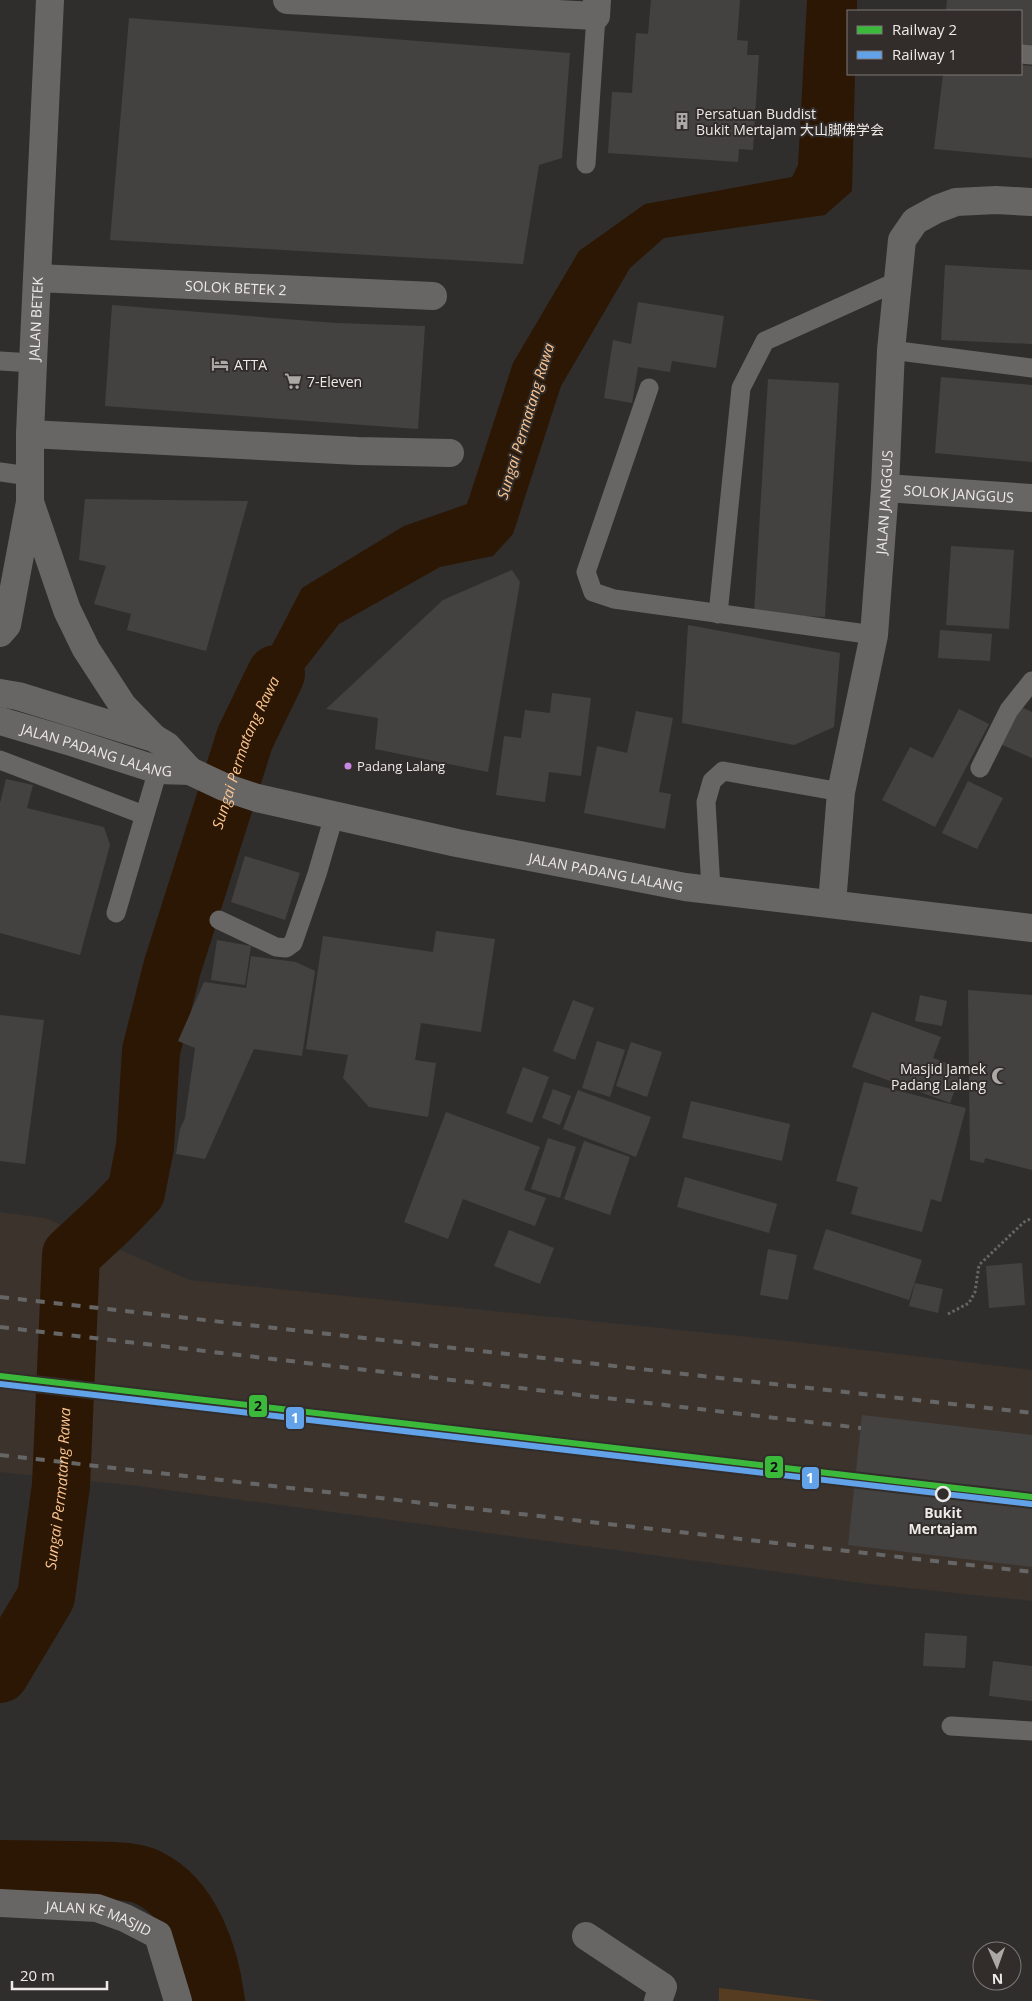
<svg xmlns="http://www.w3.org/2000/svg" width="1032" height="2001" font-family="'Open Sans','Noto Sans SC',sans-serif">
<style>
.built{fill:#3b332c}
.green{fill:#563d22}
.water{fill:#2c1704}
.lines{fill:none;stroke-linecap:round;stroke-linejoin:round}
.river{stroke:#2c1704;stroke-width:58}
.building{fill:#444241}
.path{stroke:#676666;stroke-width:3;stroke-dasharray:2.5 2.5;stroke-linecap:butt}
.service{stroke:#676665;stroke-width:19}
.minor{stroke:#676665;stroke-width:28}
.tertiary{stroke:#676665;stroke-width:28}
.primary{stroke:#676665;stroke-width:28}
.rail{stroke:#676666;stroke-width:4;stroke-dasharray:9 9;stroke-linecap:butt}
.rail-1-casing{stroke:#322d2a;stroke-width:10}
.rail-2-casing{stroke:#322d2a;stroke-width:10}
.rail-1{stroke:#3ab93a;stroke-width:6}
.rail-2{stroke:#61a2e9;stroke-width:6}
.bus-dot{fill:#c787e3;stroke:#322d2a;stroke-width:2}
.stop-dot{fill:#322d2a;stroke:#edeae8;stroke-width:2.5}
.labels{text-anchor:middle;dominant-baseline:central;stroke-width:4;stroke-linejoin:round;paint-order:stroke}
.bus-label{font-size:13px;fill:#edeae8;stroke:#322d2a;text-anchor:start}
.poi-label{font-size:14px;fill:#edeae8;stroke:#322d2a;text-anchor:start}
.street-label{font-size:14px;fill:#edeae8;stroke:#322d2a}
.stop-label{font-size:14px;font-weight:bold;fill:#edeae8;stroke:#322d2a}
.water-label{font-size:15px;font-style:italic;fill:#fbc48f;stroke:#322d2a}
.line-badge{stroke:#322d2a;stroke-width:2}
.badge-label{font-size:14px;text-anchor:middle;font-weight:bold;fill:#fff}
.pale-badge-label{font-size:14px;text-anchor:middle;font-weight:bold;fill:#111}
</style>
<rect width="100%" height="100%" fill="#302e2c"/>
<polygon class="built" points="0,1212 45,1218 190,1280 788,1341 1032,1370 1032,1601 869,1584 130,1485 0,1472"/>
<polygon class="green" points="719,1988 825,2001 719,2001"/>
<polygon class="water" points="807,0 857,0 857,11 848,11 848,74 855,74 852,191 825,215 664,238 630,268 561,386 513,534 493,556 440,567 339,624 286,692 273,722 266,755 223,739 302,588 404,526 467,504 513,363 579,251 645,204 792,177 798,165"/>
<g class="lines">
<g class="river">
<path id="s1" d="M0 1674 46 1597 61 1485 71 1255 113 1216 136 1192 145 1147 151 1051 172 968 245 738 276 674"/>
<path d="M0 1869C27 1869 54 1870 81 1870 99 1871 132 1869 149 1878 192 1899 210 1956 216 2001"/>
</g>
</g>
<g class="building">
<polygon points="651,0 740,0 737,40 748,41 747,55 759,55 753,150 739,149 738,162 608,153 612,92 632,93 636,33 648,34"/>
<polygon points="947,0 1032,0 1032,47 1021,46 1021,11 946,11"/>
<polygon points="129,18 570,53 562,158 539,165 523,264 110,240"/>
<polygon points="1021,65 1032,66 1032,158 934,149 943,74 1021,74"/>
<polygon points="945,265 1032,270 1032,344 941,340"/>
<polygon points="638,302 724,316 716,368 672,361 670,372 638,367 632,403 604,398 613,340 631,344"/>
<polygon points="112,305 336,323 425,326 418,429 105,406"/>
<polygon points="941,377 1032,385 1032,462 935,453"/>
<polygon points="768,379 839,383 825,617 754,614"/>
<polygon points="85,499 248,501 206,651 127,630 131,614 94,604 106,566 79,560"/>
<polygon points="951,546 1014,550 1009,629 946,625"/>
<polygon points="512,570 520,582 488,772 375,749 378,718 326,709 443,600"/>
<polygon points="688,625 840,653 834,727 794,745 682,723"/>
<polygon points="940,630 992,634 990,661 938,658"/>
<polygon points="552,693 591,698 581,776 549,772 545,802 496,795 504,736 521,738 525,710 550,713"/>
<polygon points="1015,704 1032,712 1032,758 998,743"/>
<polygon points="959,709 989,724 935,827 882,800 910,747 933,758"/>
<polygon points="636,711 673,718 659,792 671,794 665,829 584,813 597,746 627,753"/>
<polygon points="6,779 33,785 27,808 104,827 110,845 80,955 0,933 0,803"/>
<polygon points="968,781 1003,798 977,849 942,833"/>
<polygon points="245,856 300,873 285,920 231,902"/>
<polygon points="436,931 495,939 481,1032 421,1023 415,1060 436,1063 428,1117 369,1107 343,1078 348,1055 306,1049 323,936 433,952"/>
<polygon points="217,940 251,946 245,985 211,980"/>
<polygon points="251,956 296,962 315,971 302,1056 254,1049 205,1159 176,1154 180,1129 185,1118 195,1048 178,1041 204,982 246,988"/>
<polygon points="968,990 1032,995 1032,1170 985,1158 984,1163 970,1160"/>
<polygon points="920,995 947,1001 942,1026 915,1021"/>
<polygon points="573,1000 594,1008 575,1060 553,1051"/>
<polygon points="872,1012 941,1037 933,1058 963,1069 950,1103 852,1067"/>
<polygon points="0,1015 44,1020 25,1164 0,1161"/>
<polygon points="597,1041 625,1050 610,1097 582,1088"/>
<polygon points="631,1042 662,1052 647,1097 616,1086"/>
<polygon points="523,1067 549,1077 532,1123 506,1113"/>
<polygon points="864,1082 966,1108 941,1202 931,1199 922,1232 851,1214 858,1187 836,1181"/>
<polygon points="553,1089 571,1096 560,1125 542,1118"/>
<polygon points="578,1090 651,1117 636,1157 563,1129"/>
<polygon points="691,1101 790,1124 782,1161 682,1138"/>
<polygon points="446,1112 540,1147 524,1190 546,1198 535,1226 463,1199 448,1239 404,1222"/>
<polygon points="548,1138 576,1147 560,1198 531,1189"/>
<polygon points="584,1141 630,1157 610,1215 564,1199"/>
<polygon points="685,1177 777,1204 769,1233 677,1207"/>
<polygon points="826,1229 922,1260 909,1300 813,1269"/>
<polygon points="509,1230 554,1248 540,1284 494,1266"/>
<polygon points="768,1249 797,1255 788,1300 760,1295"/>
<polygon points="1022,1263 1025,1305 989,1308 986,1266"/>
<polygon points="915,1283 943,1289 938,1313 909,1306"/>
<polygon points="862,1415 1032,1435 1032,1567 848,1545"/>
<polygon points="925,1633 967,1636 965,1668 923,1666"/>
<polygon points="993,1661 1032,1666 1032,1701 989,1696"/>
</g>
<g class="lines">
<polyline class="path" points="948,1314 969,1303 975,1292 979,1265 1024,1222 1032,1218"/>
<g class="service">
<polyline points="1021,54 1032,55"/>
<polyline points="586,164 596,16"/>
<polyline points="891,350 1032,368"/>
<polyline points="0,361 33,363"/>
<polyline points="649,388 586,572 593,592 614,599 874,635"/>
<polyline points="0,472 29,476"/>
<polyline points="718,614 741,388 765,341 898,281"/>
<polyline points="0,760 144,815"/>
<polyline points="980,768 1009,710 1032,681"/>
<polyline points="711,889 706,802 712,781 723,771 841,792"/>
<polyline points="116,913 158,770"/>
<polyline points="219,920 276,947 286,948 293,943 317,874 334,816"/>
<polyline points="951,1726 1032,1731"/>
</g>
<g class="minor">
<polyline points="287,0 596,16 597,0"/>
<path id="s2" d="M37 278 433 296"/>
<polyline points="30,434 358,451 450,453"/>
<path id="s3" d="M885 488 1032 498"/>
<path id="s4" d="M832 904 841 792 874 635 885 488 891 350 902 240 915 221 937 209 956 202 996 200 1032 202"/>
<path id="s5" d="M0 1903 97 1908 125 1918 158 1935 178 2001"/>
<polyline points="586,1936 663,1987 658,2001"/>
</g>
<path class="tertiary" id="s6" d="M0 633 7 625 30 502V434L33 363 50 0"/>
<g class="primary">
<polyline points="30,502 67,610 86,649 123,706 151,735"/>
<path id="s7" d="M0 693 18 696 154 738 167 746 190 771 224 787 257 798 457 843 685 887 1032 928"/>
<path id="s8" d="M0 721 68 741 158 770 190 771"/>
</g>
<g class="rail">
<polyline points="0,1297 1032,1413"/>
<polyline points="0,1327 861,1428"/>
<polyline points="0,1455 1032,1572"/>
</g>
<g class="rail-1-casing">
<polyline id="rail-1" points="0,1376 1032,1497"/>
</g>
<g class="rail-2-casing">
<polyline id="rail-2" points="0,1384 1031,1504"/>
</g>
<use href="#rail-1" class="rail-1"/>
<use href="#rail-2" class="rail-2"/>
</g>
<defs>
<g id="building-bare" transform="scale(1.35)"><path d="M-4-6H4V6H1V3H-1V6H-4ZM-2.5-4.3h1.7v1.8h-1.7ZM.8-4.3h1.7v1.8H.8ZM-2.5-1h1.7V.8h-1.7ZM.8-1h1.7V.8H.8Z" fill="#aba8a6" stroke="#322d2a" stroke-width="2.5" paint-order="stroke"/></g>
<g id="hotel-bare" transform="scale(1.35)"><path d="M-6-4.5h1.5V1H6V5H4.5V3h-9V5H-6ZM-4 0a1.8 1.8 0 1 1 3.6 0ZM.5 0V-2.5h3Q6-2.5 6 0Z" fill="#aba8a6" stroke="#322d2a" stroke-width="2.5" paint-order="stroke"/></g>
<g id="supermarket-bare" transform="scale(1.35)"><path d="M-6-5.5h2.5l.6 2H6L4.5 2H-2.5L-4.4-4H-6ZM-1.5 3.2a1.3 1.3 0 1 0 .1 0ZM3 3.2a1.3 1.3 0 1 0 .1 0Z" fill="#aba8a6" stroke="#322d2a" stroke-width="2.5" paint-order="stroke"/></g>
<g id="mosque-bare" transform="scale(1.35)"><path d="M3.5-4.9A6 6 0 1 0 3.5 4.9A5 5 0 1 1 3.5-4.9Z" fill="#aba8a6" stroke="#322d2a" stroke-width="2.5" paint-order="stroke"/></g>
</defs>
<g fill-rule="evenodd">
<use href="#building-bare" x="682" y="121"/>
<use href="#hotel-bare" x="220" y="364"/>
<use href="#supermarket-bare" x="293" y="381"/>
<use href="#mosque-bare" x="1000" y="1076"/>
</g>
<circle class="bus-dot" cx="348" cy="766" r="4.5"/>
<circle class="stop-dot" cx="943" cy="1494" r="7"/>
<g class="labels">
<g class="bus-label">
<text x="357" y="766">Padang Lalang</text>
</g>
<g class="poi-label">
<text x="696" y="113">Persatuan Buddist<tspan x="696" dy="16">Bukit Mertajam 大山脚佛学会</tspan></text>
<text x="234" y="364">ATTA</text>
<text x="307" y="381">7-Eleven</text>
<text x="986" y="1068" text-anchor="end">Masjid Jamek<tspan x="986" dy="16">Padang Lalang</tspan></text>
</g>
<g class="street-label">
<text stroke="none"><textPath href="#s2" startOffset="199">SOLOK BETEK 2</textPath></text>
<text stroke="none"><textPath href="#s6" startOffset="319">JALAN BETEK</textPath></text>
<text stroke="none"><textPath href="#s3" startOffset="74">SOLOK JANGGUS</textPath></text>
<text stroke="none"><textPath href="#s4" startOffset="406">JALAN JANGGUS</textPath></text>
<text stroke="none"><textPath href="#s8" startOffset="101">JALAN PADANG LALANG</textPath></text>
<text stroke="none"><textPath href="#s7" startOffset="639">JALAN PADANG LALANG</textPath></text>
<text stroke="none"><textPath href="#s5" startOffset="101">JALAN KE MASJID</textPath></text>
</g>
<g class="stop-label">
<text x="943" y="1512">Bukit<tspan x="943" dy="16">Mertajam</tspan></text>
</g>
<g class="water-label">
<text transform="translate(525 421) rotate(-73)">Sungai Permatang Rawa</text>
<text stroke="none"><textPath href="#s1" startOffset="979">Sungai Permatang Rawa</textPath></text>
<text stroke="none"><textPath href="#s1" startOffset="199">Sungai Permatang Rawa</textPath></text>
</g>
</g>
<g class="line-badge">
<rect x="248" y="1394" width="20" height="24" rx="5" fill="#3ab93a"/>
<rect x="285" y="1406" width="20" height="24" rx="5" fill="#61a2e9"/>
<rect x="764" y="1455" width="20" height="24" rx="5" fill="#3ab93a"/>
<rect x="801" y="1466" width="19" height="24" rx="5" fill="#61a2e9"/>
</g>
<g class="badge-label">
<text x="295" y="1423">1</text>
<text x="810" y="1483">1</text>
</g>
<g class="pale-badge-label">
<text x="258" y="1411">2</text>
<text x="774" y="1472">2</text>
</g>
<rect x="847" y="10" width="175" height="65" fill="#322d2a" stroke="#7d7976"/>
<rect x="857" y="26" width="25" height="8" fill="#3ab93a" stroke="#7d7976"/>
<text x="892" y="35" font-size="15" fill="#edeae8">Railway 2</text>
<rect x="857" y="51" width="25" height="8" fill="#61a2e9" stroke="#7d7976"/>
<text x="892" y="60" font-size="15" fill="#edeae8">Railway 1</text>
<g transform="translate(997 1966) rotate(178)"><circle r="24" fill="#322d2a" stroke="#7d7976"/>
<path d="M0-4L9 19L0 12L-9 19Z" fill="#aba8a6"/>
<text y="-8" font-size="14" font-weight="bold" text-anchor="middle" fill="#edeae8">N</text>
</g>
<path d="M12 1981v8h95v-8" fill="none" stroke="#edeae8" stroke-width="2.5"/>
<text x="20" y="1981" font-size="15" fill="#edeae8" stroke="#322d2a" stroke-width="4" paint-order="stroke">20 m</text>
</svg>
